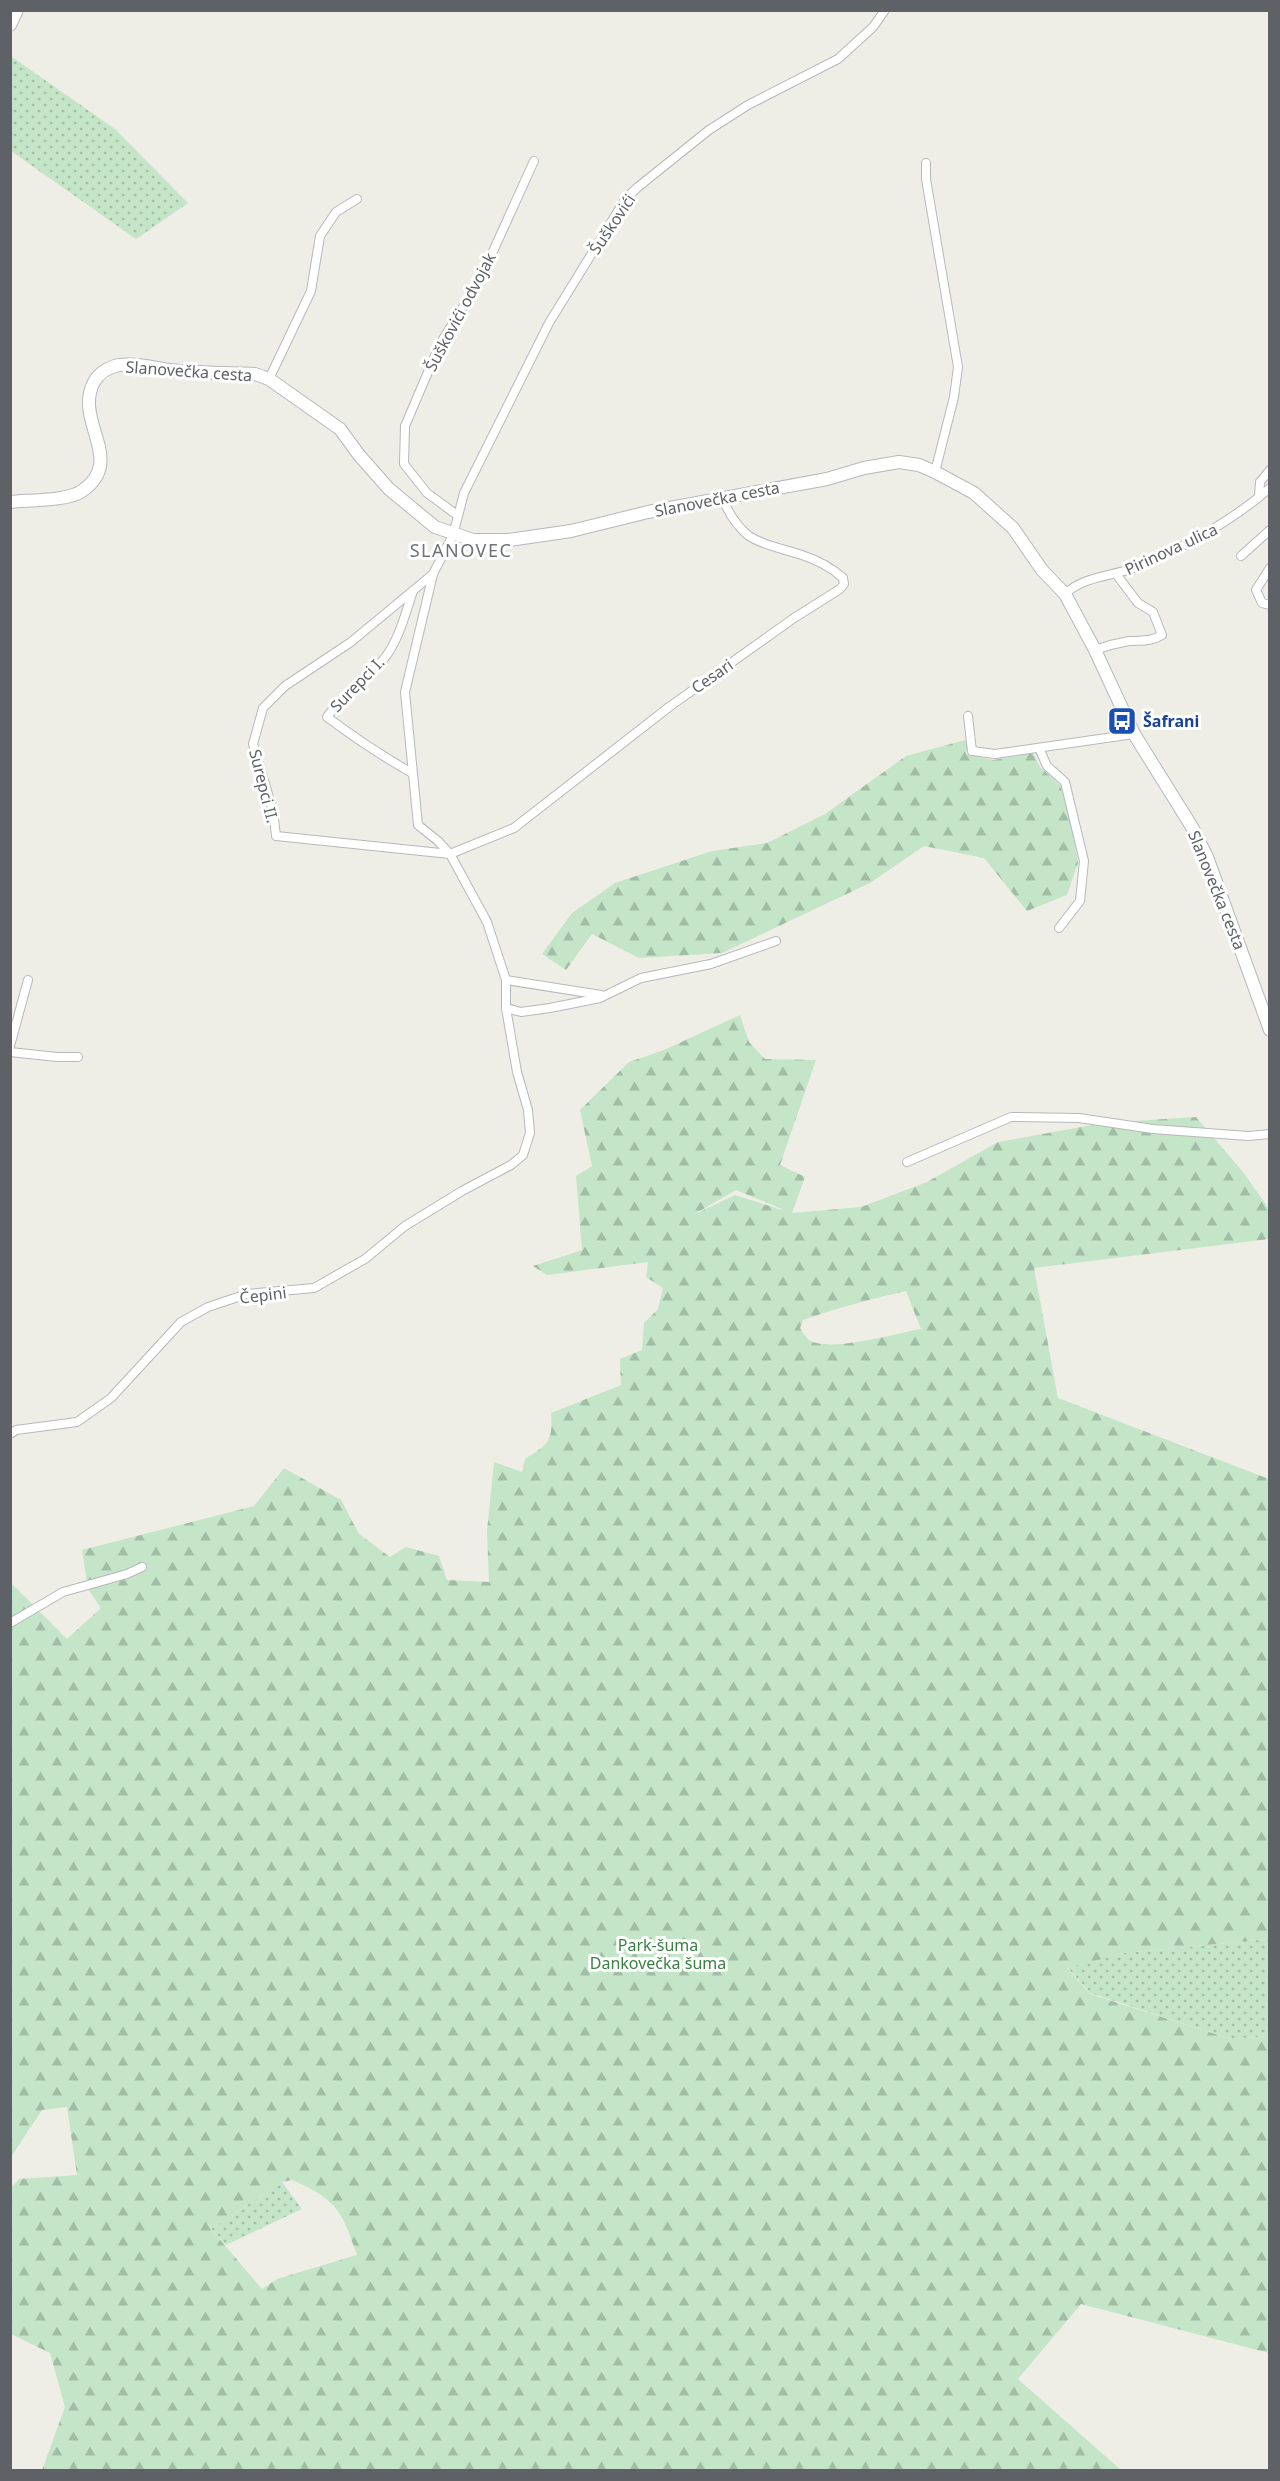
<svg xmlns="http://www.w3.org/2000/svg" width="1280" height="2481" font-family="'Noto Sans',sans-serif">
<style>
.grass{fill:url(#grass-dots)}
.forest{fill:url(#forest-firs);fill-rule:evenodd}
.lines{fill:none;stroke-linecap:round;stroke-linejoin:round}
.street-casing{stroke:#b6b8bc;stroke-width:10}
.secondary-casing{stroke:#b5b8bd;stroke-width:14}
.street{stroke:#fff;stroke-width:8}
.secondary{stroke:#fff;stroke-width:12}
.labels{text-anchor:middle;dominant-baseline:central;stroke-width:6;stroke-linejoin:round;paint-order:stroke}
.street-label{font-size:16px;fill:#5e6166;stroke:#fff}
.transit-label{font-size:16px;font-weight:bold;fill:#164399;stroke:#fff;text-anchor:start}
.park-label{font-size:16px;fill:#398241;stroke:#fff}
.neighbourhood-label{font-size:18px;letter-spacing:1.5px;fill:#6f7378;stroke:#fff}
</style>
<defs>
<pattern id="grass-dots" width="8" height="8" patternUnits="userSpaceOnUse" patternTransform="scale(1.5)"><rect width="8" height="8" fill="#c4e5c7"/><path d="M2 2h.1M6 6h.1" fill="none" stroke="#a2bda5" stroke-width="1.8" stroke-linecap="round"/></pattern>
<pattern id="forest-firs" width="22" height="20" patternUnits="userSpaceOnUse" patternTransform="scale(1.5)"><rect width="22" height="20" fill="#c4e5c7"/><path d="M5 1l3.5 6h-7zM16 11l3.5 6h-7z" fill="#a2bda5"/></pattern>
</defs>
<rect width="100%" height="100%" fill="#efeee6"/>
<g class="grass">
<polygon points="12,57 115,129 188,203 136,239 11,151"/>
<polygon points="1269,1939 1269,2036 1231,2039 1090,1993 1067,1967 1124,1953"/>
<polygon points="282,2182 302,2209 226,2245 211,2229"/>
</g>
<g class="forest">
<polygon points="969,739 966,754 993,760 1033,753 1040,767 1060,785 1072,822 1078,863 1067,895 1027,911 984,858 924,846 870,883 722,953 639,958 592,934 566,970 542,954 572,913 615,883 712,851 767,843 825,814 906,756"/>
<path d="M740 1015 749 1042 765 1059 816 1060 780 1165 805 1177 792 1213 861 1207 927 1182 998 1142 1103 1123 1196 1117 1243 1172 1269 1209V1239L1034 1268 1058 1398 1269 1479V1939L1124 1953 1067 1968 1090 1994 1231 2039 1269 2036V2353L1081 2304 1018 2379 1121 2470H42L65 2407 50 2353 11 2334V2188L19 2179 77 2175 67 2107 42 2110 11 2157V1583L67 1639 101 1608 88 1589 82 1550 254 1506 284 1468 341 1500 359 1534 390 1557 406 1547 439 1556 447 1580 489 1582 487 1531 494 1462 522 1472 525 1459C549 1444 553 1441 551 1413L621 1385 620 1359 642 1350 644 1323 658 1309 663 1288 646 1277 648 1262 547 1275 533 1266 582 1250 576 1176 592 1166 580 1110 629 1062 664 1050ZM736 1190 782 1209V1210L735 1195 693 1215ZM906 1291 921 1329C894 1334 843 1349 817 1343 808 1342 804 1335 800 1328L803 1320C837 1308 871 1299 906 1291ZM292 2180C337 2200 341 2209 357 2255L277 2279 262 2289 211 2229 282 2182Z"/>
</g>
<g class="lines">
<g class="street-casing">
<g id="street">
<polyline points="926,163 926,179 958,367 954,397 935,472"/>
<polyline points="269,379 311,291 320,236 336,212 357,199"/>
<polyline points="1259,497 1260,482 1270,470"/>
<polyline points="457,515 427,493 404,464 405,426 440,344 480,280 534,161"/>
<polyline points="1241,556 1270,530"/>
<polyline points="1270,568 1256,590 1262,603 1270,605"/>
<path d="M433 574 351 642 285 686 263 708 253 744 273 811 276 836 450 854 514 828 669 707 794 618 840 589 844 584 843 578C832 568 817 560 802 555 785 549 764 546 749 536 736 526 728 512 722 497"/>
<path d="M1065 594C1084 576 1110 577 1133 568 1184 548 1228 524 1270 488"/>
<path d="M1095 650C1106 646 1117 643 1129 641 1143 640 1150 642 1162 635L1153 612 1138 603 1116 574"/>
<polyline points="968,716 972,751 995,754 1134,734"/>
<polyline points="1039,748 1047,766 1065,782 1084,861 1080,901 1059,928"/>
<path d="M412 773C382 756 355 738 327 717 342 695 365 681 383 660 399 641 405 614 413 591"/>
<polyline points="506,980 601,995"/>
<polyline points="506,1008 521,1012 550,1008 600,998 641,978 711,964 776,941"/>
<polyline points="10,1046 28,980"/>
<polyline points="10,1052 57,1057 78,1057"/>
<polyline points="907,1162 1011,1117 1079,1118 1153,1129 1248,1136 1270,1134"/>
<polyline points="10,1434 16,1430 77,1422 111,1398 181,1322 208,1307 247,1294 314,1288 365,1259 405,1226 462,1191 511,1165 523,1155 530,1133 528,1110 517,1072 506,1008 506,980 487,922 450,854 438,841 418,825 405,692 433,574 453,535 464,493 549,323 626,198 638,187 709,130 748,105 838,59 873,27 885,10"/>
<polyline points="10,1623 63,1592 127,1574 142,1567"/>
</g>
</g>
<g class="secondary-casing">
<g id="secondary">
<polyline points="10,25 17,10"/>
<path d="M10 502C28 500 68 501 82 491 127 460 73 421 94 382 99 373 109 367 119 365 136 363 152 367 169 370 197 373 227 373 255 374L269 379 340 429 359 455 389 489 435 527 473 540H509L571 531 648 512 827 479 864 468 899 462 919 465 935 472 974 493 1013 528 1042 570 1065 594 1095 650 1134 734 1192 827 1207 857 1270 1030"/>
</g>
</g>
<use href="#street" class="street"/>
<use href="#secondary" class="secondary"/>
</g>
<defs>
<g id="bus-square" transform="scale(1.5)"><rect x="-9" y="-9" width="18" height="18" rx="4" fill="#1a4fb4" stroke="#fff"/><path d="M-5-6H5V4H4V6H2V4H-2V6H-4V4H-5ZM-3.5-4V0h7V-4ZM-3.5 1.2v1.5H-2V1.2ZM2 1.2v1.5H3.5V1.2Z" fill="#fff"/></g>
</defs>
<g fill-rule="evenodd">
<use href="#bus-square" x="1122" y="721"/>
</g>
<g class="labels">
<g class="street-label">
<text transform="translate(612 224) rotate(-56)">Šuškovići</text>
<text transform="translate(460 312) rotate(-62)">Šuškovići odvojak</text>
<text transform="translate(189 371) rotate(4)">Slanovečka cesta</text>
<text transform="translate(717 499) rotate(-11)">Slanovečka cesta</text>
<text transform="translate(1171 549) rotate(-25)">Pirinova ulica</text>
<text transform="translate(712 676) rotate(-35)">Cesari</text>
<text transform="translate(357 684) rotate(-46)">Surepci I.</text>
<text transform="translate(264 786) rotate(76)">Surepci II.</text>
<text transform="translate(1217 890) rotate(68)">Slanovečka cesta</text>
<text transform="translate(263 1295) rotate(-7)">Čepini</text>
</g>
<g class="transit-label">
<text x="1143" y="721">Šafrani</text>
</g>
<g class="park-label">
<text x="658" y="1945">Park-šuma<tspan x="658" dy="18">Dankovečka šuma</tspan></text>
</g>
<g class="neighbourhood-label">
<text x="461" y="550">SLANOVEC</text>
</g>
</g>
<rect width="1280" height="2481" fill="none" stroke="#5e6166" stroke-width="24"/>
</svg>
